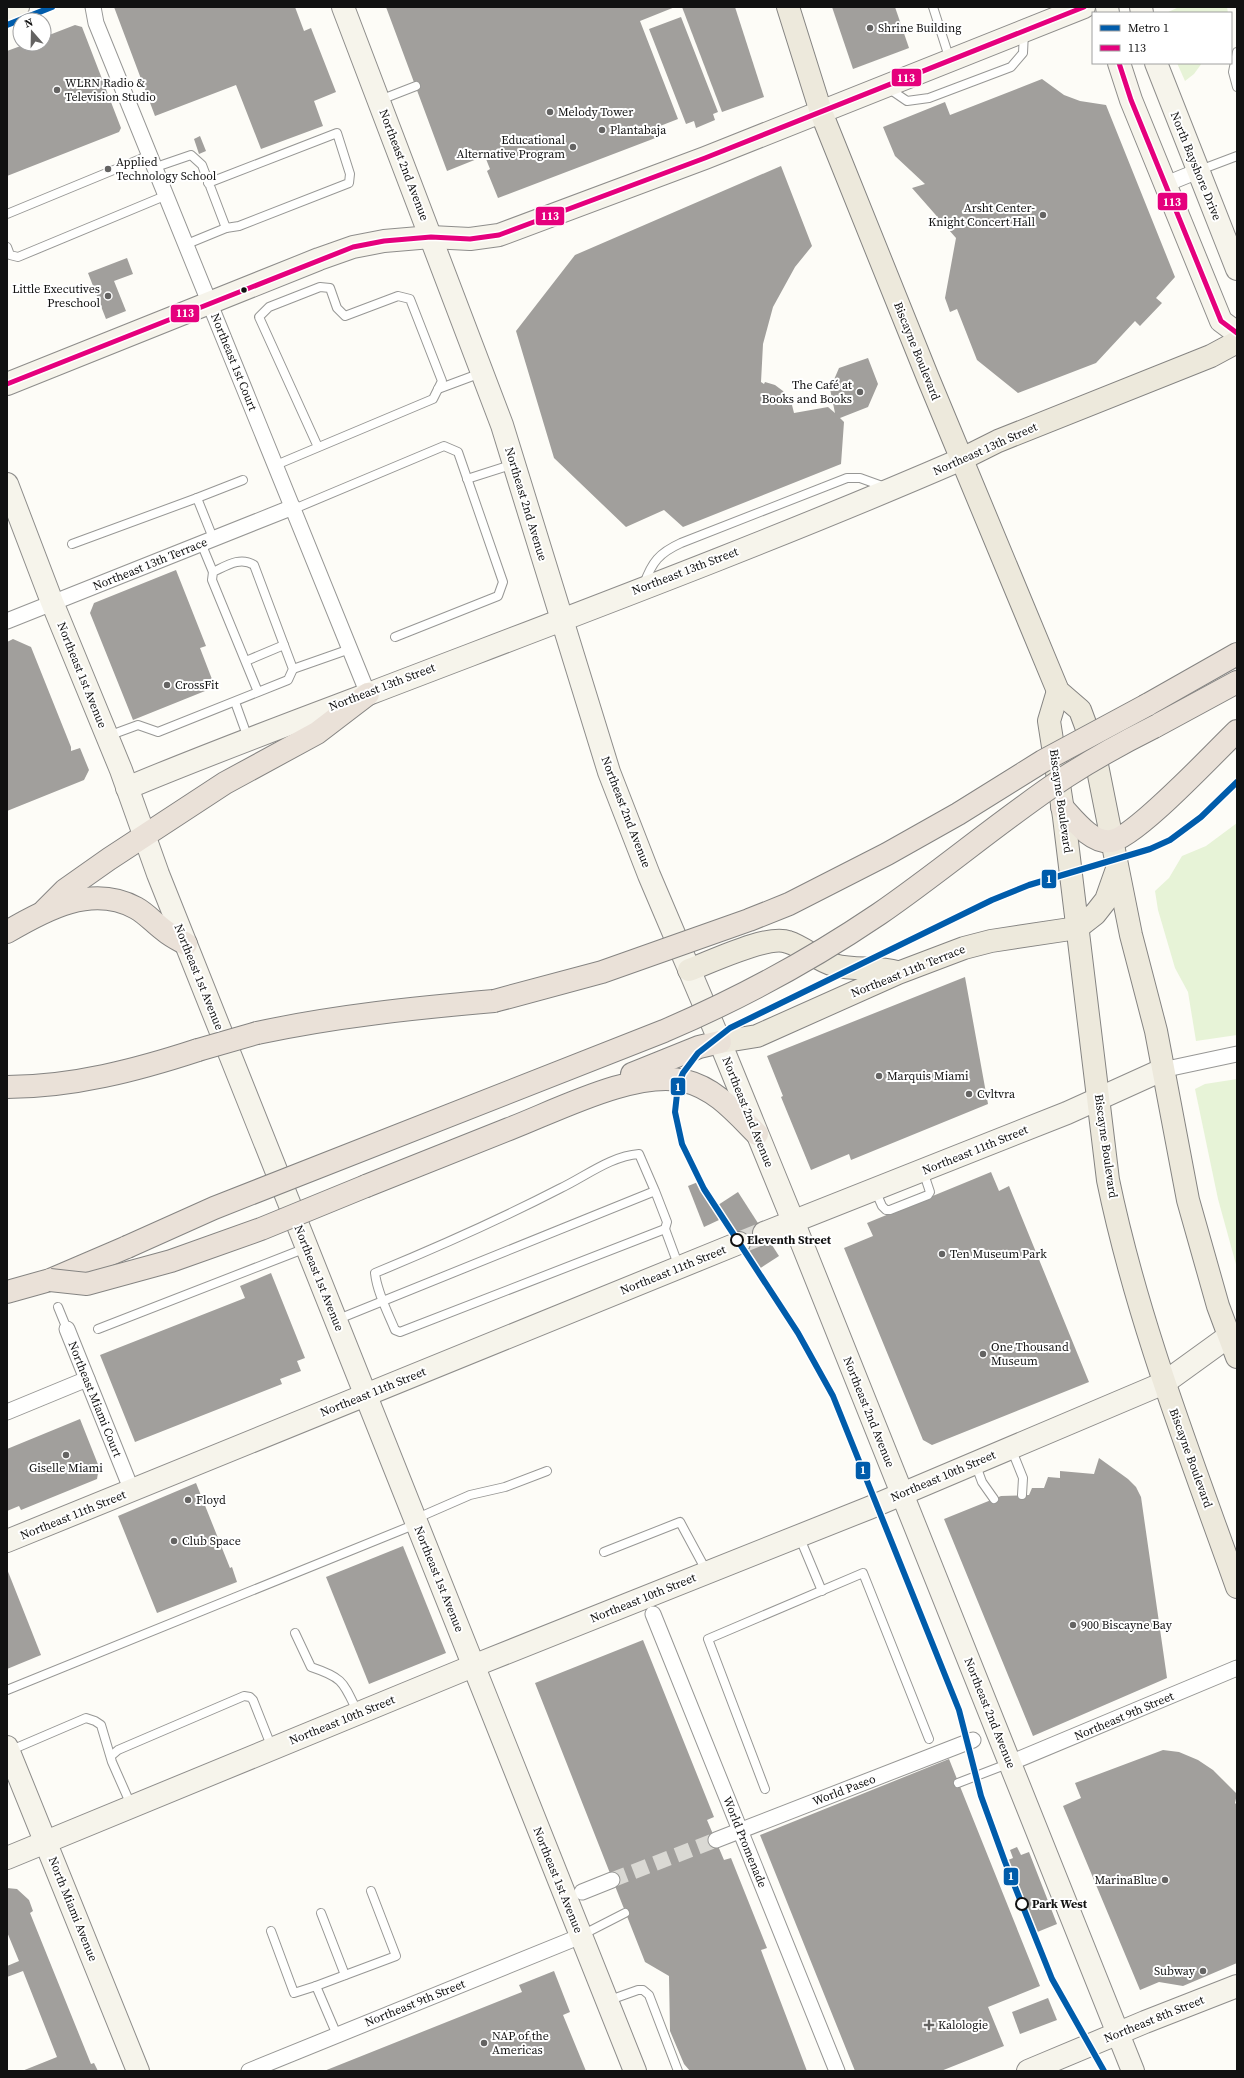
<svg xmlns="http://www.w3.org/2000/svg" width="1244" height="2078" font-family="'Source Serif 4',serif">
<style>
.green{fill:#e7f3d7}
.building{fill:#a19f9c}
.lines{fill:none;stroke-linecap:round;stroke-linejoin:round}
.street-tunnel{stroke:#dad9d4;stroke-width:15;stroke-dasharray:15 8;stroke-linecap:butt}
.secondary-tunnel{stroke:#dad9d4;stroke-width:22;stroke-dasharray:22 11;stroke-linecap:butt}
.lane-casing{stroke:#979795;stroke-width:10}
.street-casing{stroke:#979795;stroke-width:17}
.secondary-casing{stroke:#8e8d8b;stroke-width:24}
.primary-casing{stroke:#858482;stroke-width:24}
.highway-casing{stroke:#858482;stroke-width:24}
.lane{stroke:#fffffe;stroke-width:8}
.street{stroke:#fffffe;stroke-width:15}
.secondary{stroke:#f6f4eb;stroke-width:22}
.primary{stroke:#ede9dc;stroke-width:22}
.highway{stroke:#eae1d8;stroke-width:22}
.highway-bridge-casing{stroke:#858482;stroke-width:24;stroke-linecap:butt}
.highway-bridge{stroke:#eae1d8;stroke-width:22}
.bus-1-casing{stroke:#fff;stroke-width:8}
.bus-1{stroke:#e5007d;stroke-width:5}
.metro-1-casing{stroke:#fff;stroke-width:9}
.metro-1{stroke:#005cab;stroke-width:6}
.poi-dot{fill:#646362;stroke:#fff;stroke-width:1.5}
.bus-dot{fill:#111;stroke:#fff;stroke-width:1.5}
.stop-dot{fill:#fff;stroke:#111;stroke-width:2}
.labels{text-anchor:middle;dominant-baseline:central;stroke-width:4;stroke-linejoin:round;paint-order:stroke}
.poi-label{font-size:12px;fill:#111;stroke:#fff;text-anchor:start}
.street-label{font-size:12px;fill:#111;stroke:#fff}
.stop-label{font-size:12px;font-weight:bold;fill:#111;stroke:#fff;text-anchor:start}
.line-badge{stroke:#fff;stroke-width:1.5}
.badge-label{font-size:11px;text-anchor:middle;font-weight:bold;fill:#fff}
</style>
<rect width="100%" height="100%" fill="#fdfcf7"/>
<g class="green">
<polygon points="1179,7 1227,7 1228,13 1166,13"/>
<polygon points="1177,63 1202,63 1194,74 1185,81"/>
<polygon points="1237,823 1237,1035 1196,1041 1188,992 1175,968 1158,910 1155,891 1169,878 1182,856 1206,846"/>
<polygon points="1237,1079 1237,1268 1218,1199 1195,1089 1205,1084"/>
</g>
<g class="building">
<polygon points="114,7 295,7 304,31 311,28 336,92 314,101 323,126 261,149 236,85 155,116"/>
<polygon points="386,7 675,7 640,21 678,119 655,128 658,137 498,198 487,171 490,169 486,159 483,160 482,157 447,171"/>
<polygon points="682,7 735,7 764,97 722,112"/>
<polygon points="832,7 895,7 909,48 853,69"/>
<polygon points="681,17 718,112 713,114 715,120 696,128 694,121 686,124 649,29"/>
<polygon points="75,25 82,27 121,128 119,132 7,176 7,51 26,44 44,44 44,37"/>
<polygon points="1042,79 1064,95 1080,101 1106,105 1175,277 1156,298 1162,303 1140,326 1135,321 1096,363 1018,393 977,360 957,309 950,312 945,298 956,238 912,188 925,184 895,156 883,127 945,102 950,115"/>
<polygon points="200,136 206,151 199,154 194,139"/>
<polygon points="781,166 812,246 795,267 773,307 763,344 761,382 764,384 765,382 775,385 783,391 792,405 794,413 828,407 835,413 830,389 839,368 868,358 878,384 868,407 840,418 844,422 841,464 683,527 664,510 626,527 554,458 516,331 575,255"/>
<polygon points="127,258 133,274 114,281 126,311 106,319 88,273"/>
<polygon points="176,570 206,646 200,648 215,687 133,720 90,613 94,603"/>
<polygon points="13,639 31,647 71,747 71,751 80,748 89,770 84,780 7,811 7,642"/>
<polygon points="965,977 988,1104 851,1160 849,1154 811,1170 781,1097 783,1096 767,1056"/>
<polygon points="991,1172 999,1191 1009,1186 1089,1382 932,1445 923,1440 844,1248 873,1236 867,1223"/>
<polygon points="703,1180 719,1220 704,1227 688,1186"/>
<polygon points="738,1192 779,1256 756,1271 715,1207"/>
<polygon points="271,1273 305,1358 297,1361 301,1371 280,1379 282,1384 135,1442 100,1355 245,1298 240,1286"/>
<polygon points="80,1419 99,1467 97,1479 21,1510 19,1506 7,1511 7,1449"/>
<polygon points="1099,1458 1128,1479 1136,1487 1141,1497 1167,1678 1033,1736 944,1519 1001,1496 1029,1495 1032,1488 1044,1488 1048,1477 1060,1478 1060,1471 1094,1474"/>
<polygon points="196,1483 230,1568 232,1567 237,1582 157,1613 118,1516"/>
<polygon points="403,1546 446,1653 369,1684 326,1577"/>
<polygon points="7,1569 41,1655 7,1669"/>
<polygon points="643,1640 714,1817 707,1820 724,1860 731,1858 767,1948 761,1950 807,2071 690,2071 684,2064 670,2031 669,1976 645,1962 535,1683"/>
<polygon points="1163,1750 1179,1752 1198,1760 1213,1770 1237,1794 1235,1803 1237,1805 1237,1963 1183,1986 1159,1982 1140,1990 1063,1806 1081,1798 1075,1783"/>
<polygon points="949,1759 1040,1986 988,2007 1004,2046 941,2071 855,2071 760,1835"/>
<polygon points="1017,1847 1021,1855 1029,1852 1057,1924 1030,1935 1001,1863 1013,1858 1010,1850"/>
<polygon points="7,1888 17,1889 29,1900 33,1911 30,1913 91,2064 94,2063 98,2071 22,2071 57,2057 23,1971 7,1977 7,1966 19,1961 7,1932"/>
<polygon points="554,1971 570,2012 563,2015 586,2071 324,2071 522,1992 519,1985"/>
<polygon points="1048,1998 1057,2020 1020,2034 1012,2012"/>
</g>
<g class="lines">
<polyline class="street-tunnel" points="612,1880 716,1840"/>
<polyline class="secondary-tunnel" points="739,1243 764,1233"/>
<g class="lane-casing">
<g id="lane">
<polyline points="933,7 950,60"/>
<polyline points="1237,52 1233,72 1237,87"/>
<polyline points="888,88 907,101 929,98 1011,67 1023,53 1024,32"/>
<polyline points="380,100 416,86"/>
<polyline points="156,167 191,155 202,165 226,228 239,226 349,183 350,174 337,133 208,183"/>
<polyline points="1200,170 1237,156"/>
<polyline points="7,214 150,155"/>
<polyline points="187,244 226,228"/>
<polyline points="7,247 10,255 18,257 167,195"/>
<polyline points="438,389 481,373"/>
<polyline points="276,465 433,399 442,381 410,299 398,296 345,316 337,308 330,288 320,287 269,307 259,317 318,447"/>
<polyline points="467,479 514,464"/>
<polyline points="197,498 243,480"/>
<polyline points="294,509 444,446 458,452 503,582 498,596 395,637"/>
<polyline points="201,543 213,572"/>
<polyline points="72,544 197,498 213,538"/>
<path d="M644 584C652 562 659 553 681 543L847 478H860L885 487"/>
<polyline points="246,661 284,645"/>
<polyline points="293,669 350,649"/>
<polyline points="235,702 248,738"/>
<path d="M108 736 138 725 158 732 288 680 293 669 254 565C240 556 226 566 213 572L212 580 258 692"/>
<polyline points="875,1190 882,1206 886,1210 890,1210 928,1195 930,1192 923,1171"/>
<polyline points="665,1229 679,1267"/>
<polyline points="58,1307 67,1329"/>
<path d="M336 1320 655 1191 667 1222 665 1229 400 1332 395 1330C388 1313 377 1292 375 1273 438 1247 501 1219 561 1188 586 1176 611 1156 639 1154L655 1191"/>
<polyline points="98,1329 306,1248"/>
<polyline points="1011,1448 1023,1478 1022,1495"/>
<polyline points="975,1463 982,1482 994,1499"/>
<polyline points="415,1519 470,1495 505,1487 547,1471"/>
<polyline points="799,1536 822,1591"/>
<polyline points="604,1552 680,1522 707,1572"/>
<path d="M295 1633 311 1667C344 1678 343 1682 358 1713"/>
<polyline points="7,1690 416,1524"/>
<polyline points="9,1751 86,1718 95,1721 101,1725 112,1762 131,1805"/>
<polyline points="111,1756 118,1750 244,1696 250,1697 253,1700 272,1748"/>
<polyline points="958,1783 1010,1763"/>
<polyline points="765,1789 708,1639 863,1573 929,1739"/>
<polyline points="321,1913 345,1975"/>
<polyline points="271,1931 294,1993 316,1986 337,2035"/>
<polyline points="582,1935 625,1913"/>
<polyline points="316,1986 396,1956 371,1891"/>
<polyline points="607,2001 638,1990 643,1990 649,1995 678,2071"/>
</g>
</g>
<g class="street-casing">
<g id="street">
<polyline points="93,7 96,23 368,694"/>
<polyline points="1166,184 1198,171"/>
<polyline points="7,621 293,507"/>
<polyline points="1162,1070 1237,1054"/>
<polyline points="67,1329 132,1491"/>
<polyline points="7,1412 87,1379"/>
<polyline points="653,1614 837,2071"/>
<polyline points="1010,1763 1237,1668"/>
<polyline points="716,1840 973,1740"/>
<polyline points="582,1892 612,1880"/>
<polyline points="249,2071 581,1936"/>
</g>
</g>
<g class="secondary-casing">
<g id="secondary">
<polyline points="343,7 502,425 609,772 649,875 720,1042 793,1221 1133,2071"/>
<polyline points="1107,7 1108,13"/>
<polyline points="1141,7 1142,13"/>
<polyline points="7,12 18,7"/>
<polyline points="1119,63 1131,100 1221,321 1237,333"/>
<polyline points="1156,63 1237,269"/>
<polyline points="7,384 319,259 353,247 384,241 431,237 470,239 499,235 705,158 1084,7"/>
<polyline points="7,484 52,602 121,770 158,874 635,2071"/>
<path d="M127 788C208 754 289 724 371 693 569 617 768 543 962 459"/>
<polyline points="764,1233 1067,1113 1162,1070"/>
<polyline points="7,1541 739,1243"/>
<polyline points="7,1747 138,2071"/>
<polyline points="7,1858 473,1666 869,1508 1164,1383 1229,1336"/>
<polyline points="1028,2071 1145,2022 1237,1986"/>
</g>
</g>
<g class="primary-casing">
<g id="primary">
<polyline points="788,7 821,112 928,378 1058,691 1080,710 1093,745 1131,935 1156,1031 1188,1200 1218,1306 1237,1357"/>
<polyline points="962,459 998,441 1211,356 1237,342"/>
<path d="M1058 691 1049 721 1064 817 1108 1180C1137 1320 1189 1452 1237 1587"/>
<path d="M689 970C711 962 768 934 788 942 804 947 818 961 834 965 855 971 877 966 897 972"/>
<polyline points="720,1042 757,1036 898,973 964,948 991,941 1077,928 1095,914 1106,900 1117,869"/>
</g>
</g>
<g class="highway-casing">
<g id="highway">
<polyline points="1147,705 1237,654"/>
<polyline points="1154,727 1237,682"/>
<path d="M1062 807C1074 820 1092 844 1111 841 1135 838 1215 752 1237 731"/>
<polyline points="45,910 65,890 109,859 225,783 317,733 368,694"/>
<path d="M7 932C46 909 92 884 136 908 147 914 155 924 165 931 171 936 179 940 186 944"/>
<path d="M257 1033C336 1016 415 1008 494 1001"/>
<polyline points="632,1074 699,1047 720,1042"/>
<path d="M7 1087C72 1087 137 1070 198 1050"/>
<path d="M366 1186C414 1167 462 1148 509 1129 556 1111 636 1069 685 1081 715 1088 736 1113 757 1134"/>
<polyline points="7,1292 50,1280 127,1247"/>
</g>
</g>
<use href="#lane" class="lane"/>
<use href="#street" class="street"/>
<use href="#secondary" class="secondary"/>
<use href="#primary" class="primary"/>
<use href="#highway" class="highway"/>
<g class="highway-bridge-casing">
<g id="highway-bridge">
<polyline points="494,1001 602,972 749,920 789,904 887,854 958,814 1043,761 1147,705"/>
<polyline points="198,1050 257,1033"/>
<path d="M127 1247 214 1208 664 1031C739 999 811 960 879 914 943 870 1002 819 1067 776 1095 758 1124 742 1154 727"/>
<polyline points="50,1280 87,1284 171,1261 261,1229 366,1186"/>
</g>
</g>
<use href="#highway-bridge" class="highway-bridge"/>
<g class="bus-1-casing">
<g id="bus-1">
<polyline points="1119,63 1131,100 1221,321 1237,333"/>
<polyline points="7,384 353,247 384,241 431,237 470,239 499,235 705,158 1084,7"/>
</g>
</g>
<use href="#bus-1" class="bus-1"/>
<g class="metro-1-casing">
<g id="metro-1">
<polyline points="7,25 52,7"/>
<polyline points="1104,2071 1052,1979 1005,1862 981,1796 959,1710 833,1396 798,1333 704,1189 682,1144 675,1112 678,1085 683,1073 698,1053 730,1028 992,900 1029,885 1150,849 1170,840 1201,817 1237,782"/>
</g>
</g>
<use href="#metro-1" class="metro-1"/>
</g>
<g class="poi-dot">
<circle cx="870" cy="28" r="4"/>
<circle cx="57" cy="90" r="4"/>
<circle cx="550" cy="112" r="4"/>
<circle cx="602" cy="130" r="4"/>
<circle cx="573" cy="147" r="4"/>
<circle cx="108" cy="169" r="4"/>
<circle cx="1043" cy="215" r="4"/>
<circle cx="108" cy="296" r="4"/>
<circle cx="860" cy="392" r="4"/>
<circle cx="167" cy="685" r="4"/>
<circle cx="879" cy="1076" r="4"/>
<circle cx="969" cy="1094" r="4"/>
<circle cx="942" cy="1254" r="4"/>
<circle cx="983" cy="1354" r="4"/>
<circle cx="66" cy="1455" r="4"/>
<circle cx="188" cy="1500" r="4"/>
<circle cx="174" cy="1541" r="4"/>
<circle cx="1073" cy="1625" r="4"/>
<circle cx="1165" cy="1880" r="4"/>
<circle cx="1203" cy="1971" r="4"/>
<path d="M927 2019h4v4h4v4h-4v4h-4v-4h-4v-4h4z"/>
<circle cx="484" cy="2043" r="4"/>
</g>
<circle class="bus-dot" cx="244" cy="290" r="3.5"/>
<g class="stop-dot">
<circle cx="737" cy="1240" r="6"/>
<circle cx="1022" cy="1904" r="6"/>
</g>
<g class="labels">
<g class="poi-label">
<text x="878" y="28">Shrine Building</text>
<text x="65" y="83">WLRN Radio &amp;<tspan x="65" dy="14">Television Studio</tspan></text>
<text x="558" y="112">Melody Tower</text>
<text x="610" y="130">Plantabaja</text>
<text x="565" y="140" text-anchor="end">Educational<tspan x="565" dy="14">Alternative Program</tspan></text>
<text x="116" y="162">Applied<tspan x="116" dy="14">Technology School</tspan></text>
<text x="1035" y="208" text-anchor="end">Arsht Center-<tspan x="1035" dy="14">Knight Concert Hall</tspan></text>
<text x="100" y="289" text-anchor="end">Little Executives<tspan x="100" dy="14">Preschool</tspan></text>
<text x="852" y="385" text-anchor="end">The Café at<tspan x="852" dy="14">Books and Books</tspan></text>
<text x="175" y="685">CrossFit</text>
<text x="887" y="1076">Marquis Miami</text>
<text x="977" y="1094">Cvltvra</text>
<text x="950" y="1254">Ten Museum Park</text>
<text x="991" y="1347">One Thousand<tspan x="991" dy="14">Museum</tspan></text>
<text x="66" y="1468" text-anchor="middle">Giselle Miami</text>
<text x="196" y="1500">Floyd</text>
<text x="182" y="1541">Club Space</text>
<text x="1081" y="1625">900 Biscayne Bay</text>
<text x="1157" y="1880" text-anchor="end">MarinaBlue</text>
<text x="1195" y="1971" text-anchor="end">Subway</text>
<text x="938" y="2025">Kalologie</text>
<text x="492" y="2036">NAP of the<tspan x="492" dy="14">Americas</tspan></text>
</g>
<g class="street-label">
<text transform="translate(404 165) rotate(69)">Northeast 2nd Avenue</text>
<text transform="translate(1196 166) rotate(68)">North Bayshore Drive</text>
<text transform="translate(917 351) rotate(68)">Biscayne Boulevard</text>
<text transform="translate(234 362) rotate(68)">Northeast 1st Court</text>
<text transform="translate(985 449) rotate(-24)">Northeast 13th Street</text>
<text transform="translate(526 504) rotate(73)">Northeast 2nd Avenue</text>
<text transform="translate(150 564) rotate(-22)">Northeast 13th Terrace</text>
<text transform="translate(685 571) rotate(-21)">Northeast 13th Street</text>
<text transform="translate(82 675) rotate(68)">Northeast 1st Avenue</text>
<text transform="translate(382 687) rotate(-21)">Northeast 13th Street</text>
<text transform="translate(1061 801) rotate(82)">Biscayne Boulevard</text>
<text transform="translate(626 812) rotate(69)">Northeast 2nd Avenue</text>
<text transform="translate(908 971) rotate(-22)">Northeast 11th Terrace</text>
<text transform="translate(199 977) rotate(68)">Northeast 1st Avenue</text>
<text transform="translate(748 1112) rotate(68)">Northeast 2nd Avenue</text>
<text transform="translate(1106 1146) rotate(82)">Biscayne Boulevard</text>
<text transform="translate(975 1150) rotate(-22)">Northeast 11th Street</text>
<text transform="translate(673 1270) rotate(-22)">Northeast 11th Street</text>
<text transform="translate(319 1278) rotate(68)">Northeast 1st Avenue</text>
<text transform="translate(373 1392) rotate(-22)">Northeast 11th Street</text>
<text transform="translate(95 1399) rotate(68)">Northeast Miami Court</text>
<text transform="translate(869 1412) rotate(68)">Northeast 2nd Avenue</text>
<text transform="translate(1191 1458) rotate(70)">Biscayne Boulevard</text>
<text transform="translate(943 1476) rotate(-23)">Northeast 10th Street</text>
<text transform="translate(73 1515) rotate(-22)">Northeast 11th Street</text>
<text transform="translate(439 1579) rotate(68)">Northeast 1st Avenue</text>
<text transform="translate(643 1598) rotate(-22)">Northeast 10th Street</text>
<text transform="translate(990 1713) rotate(68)">Northeast 2nd Avenue</text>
<text transform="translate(1124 1716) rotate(-23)">Northeast 9th Street</text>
<text transform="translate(342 1720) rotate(-22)">Northeast 10th Street</text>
<text transform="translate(844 1790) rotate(-21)">World Paseo</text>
<text transform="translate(745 1842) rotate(68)">World Promenade</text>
<text transform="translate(558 1880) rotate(68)">Northeast 1st Avenue</text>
<text transform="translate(73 1909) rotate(68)">North Miami Avenue</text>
<text transform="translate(415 2003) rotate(-22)">Northeast 9th Street</text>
<text transform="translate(1154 2019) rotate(-22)">Northeast 8th Street</text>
</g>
<g class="stop-label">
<text x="747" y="1240">Eleventh Street</text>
<text x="1032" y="1904">Park West</text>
</g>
</g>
<g class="line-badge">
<rect x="891" y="68" width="31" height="19" rx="4" fill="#e5007d"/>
<rect x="1157" y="192" width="31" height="19" rx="4" fill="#e5007d"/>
<rect x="535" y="206" width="30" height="20" rx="4" fill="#e5007d"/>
<rect x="170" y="304" width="30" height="19" rx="4" fill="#e5007d"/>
<rect x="1041" y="869" width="16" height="20" rx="4" fill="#005cab"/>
<rect x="670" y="1077" width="16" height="19" rx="4" fill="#005cab"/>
<rect x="855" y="1461" width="16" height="19" rx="4" fill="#005cab"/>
<rect x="1003" y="1867" width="16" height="19" rx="4" fill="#005cab"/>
</g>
<g class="badge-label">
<text x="906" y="82">113</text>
<text x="1172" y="206">113</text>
<text x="550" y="220">113</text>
<text x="185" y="317">113</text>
<text x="1049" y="883">1</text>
<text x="678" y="1091">1</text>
<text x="863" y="1474">1</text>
<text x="1011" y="1880">1</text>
</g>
<rect width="1244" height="2078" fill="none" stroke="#111111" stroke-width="16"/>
<rect x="1092" y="12" width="140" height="52" fill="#ffffff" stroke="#a0a0a0"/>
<rect x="1100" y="25" width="20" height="6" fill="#005cab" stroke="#a0a0a0"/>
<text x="1128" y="32" font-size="12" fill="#111111">Metro 1</text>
<rect x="1100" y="45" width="20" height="6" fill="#e5007d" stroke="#a0a0a0"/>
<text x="1128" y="52" font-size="12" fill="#111111">113</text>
<g transform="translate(32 32) rotate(340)"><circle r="19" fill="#ffffff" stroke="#a0a0a0"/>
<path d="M0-3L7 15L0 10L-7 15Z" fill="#646362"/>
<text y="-6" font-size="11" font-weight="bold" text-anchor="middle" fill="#111111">N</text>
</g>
</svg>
